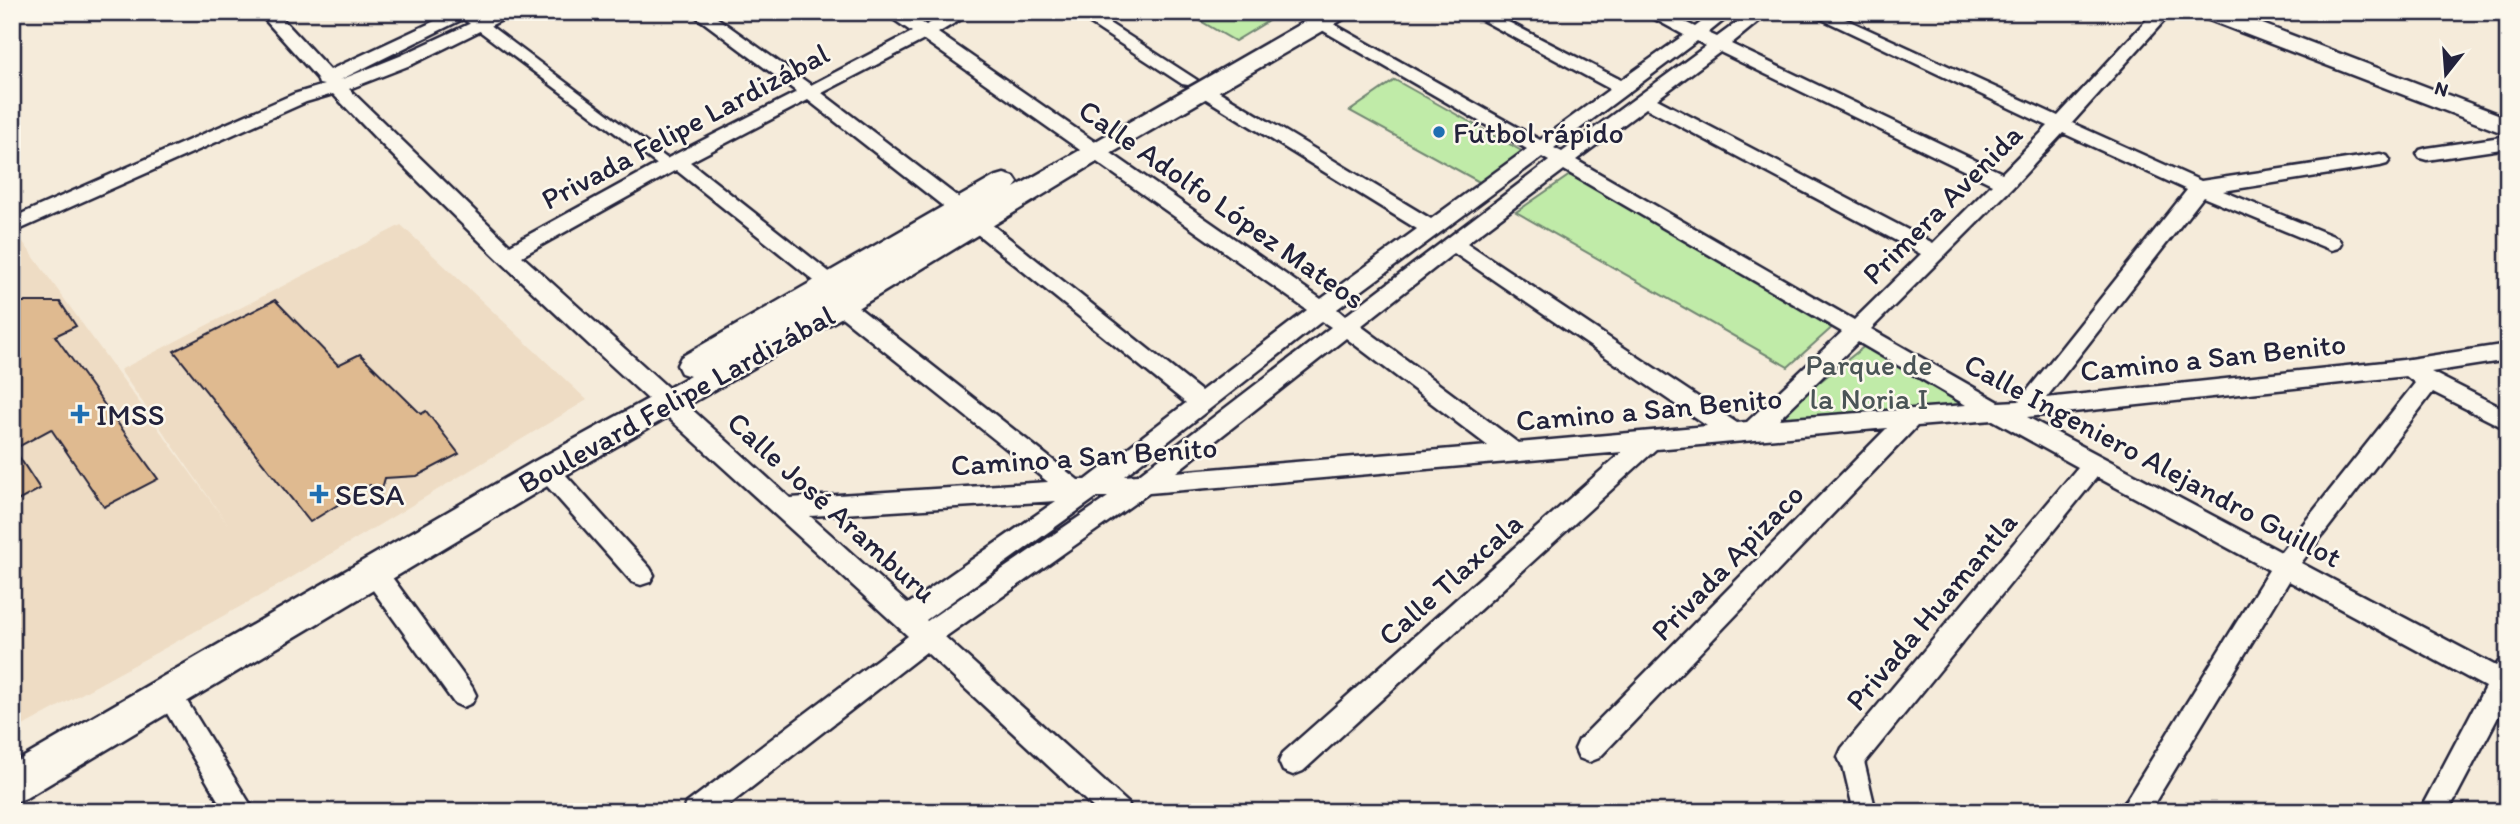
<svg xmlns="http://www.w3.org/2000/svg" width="2520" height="824" font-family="Itim,sans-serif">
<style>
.built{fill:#eedcc4}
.green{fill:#c0eba8;stroke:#718672;stroke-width:2}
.building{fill:#dfba90;stroke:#22223b;stroke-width:2}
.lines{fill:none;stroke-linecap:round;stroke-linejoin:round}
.pedestrian-casing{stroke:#22223b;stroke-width:5}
.minor-casing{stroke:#22223b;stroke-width:5}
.secondary-casing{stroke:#22223b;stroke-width:5}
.pedestrian{fill:#fbf7ec;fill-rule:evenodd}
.minor{fill:#fbf7ec;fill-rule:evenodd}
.secondary{fill:#fbf7ec;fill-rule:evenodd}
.poi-dot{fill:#1f6fb2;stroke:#fbf7ec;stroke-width:2.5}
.labels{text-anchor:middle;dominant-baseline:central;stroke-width:5;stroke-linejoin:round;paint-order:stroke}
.street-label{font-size:30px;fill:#22223b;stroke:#fbf7ec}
.poi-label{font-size:30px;fill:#22223b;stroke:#fbf7ec;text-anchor:start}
.park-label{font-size:30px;fill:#4a5456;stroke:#fbf7ec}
</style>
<rect width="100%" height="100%" fill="#f5ebda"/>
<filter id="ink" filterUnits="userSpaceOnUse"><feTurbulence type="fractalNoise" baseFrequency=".0143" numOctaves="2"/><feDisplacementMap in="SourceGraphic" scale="14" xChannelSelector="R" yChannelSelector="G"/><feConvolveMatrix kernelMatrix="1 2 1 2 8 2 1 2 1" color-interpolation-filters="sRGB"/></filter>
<g filter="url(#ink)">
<polygon class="built" points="401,225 587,400 274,588 12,732 12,241 20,238 229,526 120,370"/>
<g class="green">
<polygon points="1185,12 1283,12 1235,41"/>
<polygon points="1395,80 1527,154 1483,184 1350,111"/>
<polygon points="1570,175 1836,324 1788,367 1516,212"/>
<polygon points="1866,345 1973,404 1772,420"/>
</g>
<g class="building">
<polygon points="275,300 338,365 360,354 421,414 426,411 459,454 417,476 385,478 380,496 370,485 310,522 174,351"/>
<polygon points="12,302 60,302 76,326 55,336 158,479 104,507 51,429 14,449 40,489 12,504"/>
</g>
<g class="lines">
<g class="pedestrian-casing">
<g id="pedestrian">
<polygon points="461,12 472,12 673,163 675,166 673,169 663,169 461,17"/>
<polygon points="1852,747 1860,750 1863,757 1876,812 1854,812 1841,757 1844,750"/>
</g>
</g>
<g class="minor-casing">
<g id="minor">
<path d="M258 12H276L330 70 454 12H477L340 80 400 56 495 12H518L413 64 349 89 510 245 670 157 797 92 690 12H709L811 85 912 32 883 12H904L926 25 951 12H973L938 33 1321 299 1417 229 1198 94 1195 90 1198 86H1210L1431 219 1527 149 1291 12H1312L1540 140 1610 89 1467 12H1489L1621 80 1684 35 1642 12H1664L1695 27 1715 12H1734L1708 33 1717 37 1751 12H1770L1731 44 2002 173 2048 126 1807 12H1830L2058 116 2154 12H2172L2072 123 2201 181 2380 154 2387 156 2390 160 2387 164 2380 166 2223 191 2338 238 2341 243 2338 248 2331 250 2203 197 2046 398 2403 360 2508 344V360L2431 372 2508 411V430L2433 392 2301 563 2496 666 2499 661 2508 658V698L2448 812H2419L2485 687 2289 581 2149 812H2119L2269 570 2097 477 1862 766 1852 770 1842 766 1838 757 1842 748 2078 467 1993 420 1917 426 1599 758 1589 762 1579 758 1575 749 1579 740 1887 428 1656 449 1303 771 1293 775 1283 771 1279 762 1283 753 1622 452 1149 493 945 637 1128 803 1132 812H1098L926 652 720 812H683L687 803 908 636C715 458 515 285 333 94L306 102 12 233V218L294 94 324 85 319 84 317 78ZM924 40 1307 310 1201 391 985 219H971L968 224 971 229 1186 403 1086 480H1078L849 300 841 298 833 300 830 305 833 310 1048 482 790 498 522 256 676 170 823 288 830 290 837 288 840 283 837 278 690 162 808 100 953 214H967L970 209 967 204 822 93ZM1697 41 1706 46 1562 152 1554 148ZM1720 52 1992 184 1933 243 1657 99ZM1646 108 1921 254 1854 320 1576 160ZM2063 133 2187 190 2019 401 1999 402 1871 329 2013 187ZM1542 157 1549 161 1345 316 1337 309ZM1564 170 1842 332 1747 422 1737 423 1467 243ZM1454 253 1707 426 1518 443 1361 326ZM1322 321 1331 327 1138 475 1124 476ZM1346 338 1488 446 1176 472ZM1858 342 1966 405 1779 419ZM2406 376 2415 383 2281 552 2027 417ZM1097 497H1108L927 621 926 620ZM1056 501 908 604 810 516Z"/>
<polygon points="1072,12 1092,12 1197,80 1188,85 1182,84"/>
<polygon points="2508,136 2508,148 2427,160 2420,158 2417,154 2420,150 2427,148"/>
<polygon points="547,461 555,463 650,568 654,575 650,582 641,585 632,582 539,477 535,470 539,463"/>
<polygon points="374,562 383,565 472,687 476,695 472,703 463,707 454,703 365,579 361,572 365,565"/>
<polygon points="168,681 177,685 255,812 225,812 155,693 159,685"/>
</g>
</g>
<g class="secondary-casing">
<g id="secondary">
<polygon points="1321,12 1351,12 1347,17 1105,157 851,312 559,479 26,798 12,803 12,764 535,461 690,376 681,373 677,365 681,357 994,177 1004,174 1014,177 1018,183 1014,188"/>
<polygon points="2197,12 2231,12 2508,118 2508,135 2201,17"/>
</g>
</g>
<use href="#pedestrian" class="pedestrian"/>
<use href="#minor" class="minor"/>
<use href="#secondary" class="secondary"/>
</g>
</g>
<g class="poi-dot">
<circle cx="1439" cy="132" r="7"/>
<path d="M76.5 403.5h7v7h7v7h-7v7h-7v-7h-7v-7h7z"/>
<path d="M315.5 483.5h7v7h7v7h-7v7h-7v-7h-7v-7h7z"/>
</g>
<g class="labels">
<g class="street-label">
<text transform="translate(685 126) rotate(-28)">Privada Felipe Lardizábal</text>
<text transform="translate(1222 204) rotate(35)">Calle Adolfo López Mateos</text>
<text transform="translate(1942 204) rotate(-45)">Primera Avenida</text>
<text transform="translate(2213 357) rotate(-6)">Camino a San Benito</text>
<text transform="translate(676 399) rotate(-29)">Boulevard Felipe Lardizábal</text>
<text transform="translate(1649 409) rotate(-5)">Camino a San Benito</text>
<text transform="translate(1084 456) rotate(-4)">Camino a San Benito</text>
<text transform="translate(2153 460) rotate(28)">Calle Ingeniero Alejandro Guillot</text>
<text transform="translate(832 507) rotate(42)">Calle José Aramburu</text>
<text transform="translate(1727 562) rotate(-46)">Privada Apizaco</text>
<text transform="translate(1450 579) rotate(-42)">Calle Tlaxcala</text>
<text transform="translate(1931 611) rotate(-50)">Privada Huamantla</text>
</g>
<g class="poi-label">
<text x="1453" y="132">Fútbol rápido</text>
<text x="96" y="414">IMSS</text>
<text x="335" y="494">SESA</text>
</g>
<g class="park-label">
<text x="1869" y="364">Parque de<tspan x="1869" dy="34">la Noria I</tspan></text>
</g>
</g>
<rect width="2520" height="824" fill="none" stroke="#fbf7ec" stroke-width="42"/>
<rect x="21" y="21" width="2478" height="782" fill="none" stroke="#22223b" stroke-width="2.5" filter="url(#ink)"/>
<g transform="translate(2446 74) rotate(197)" stroke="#fbf7ec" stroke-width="5" paint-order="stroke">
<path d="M0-5L12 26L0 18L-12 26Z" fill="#22223b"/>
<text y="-10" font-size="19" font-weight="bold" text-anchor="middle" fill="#22223b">N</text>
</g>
</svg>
